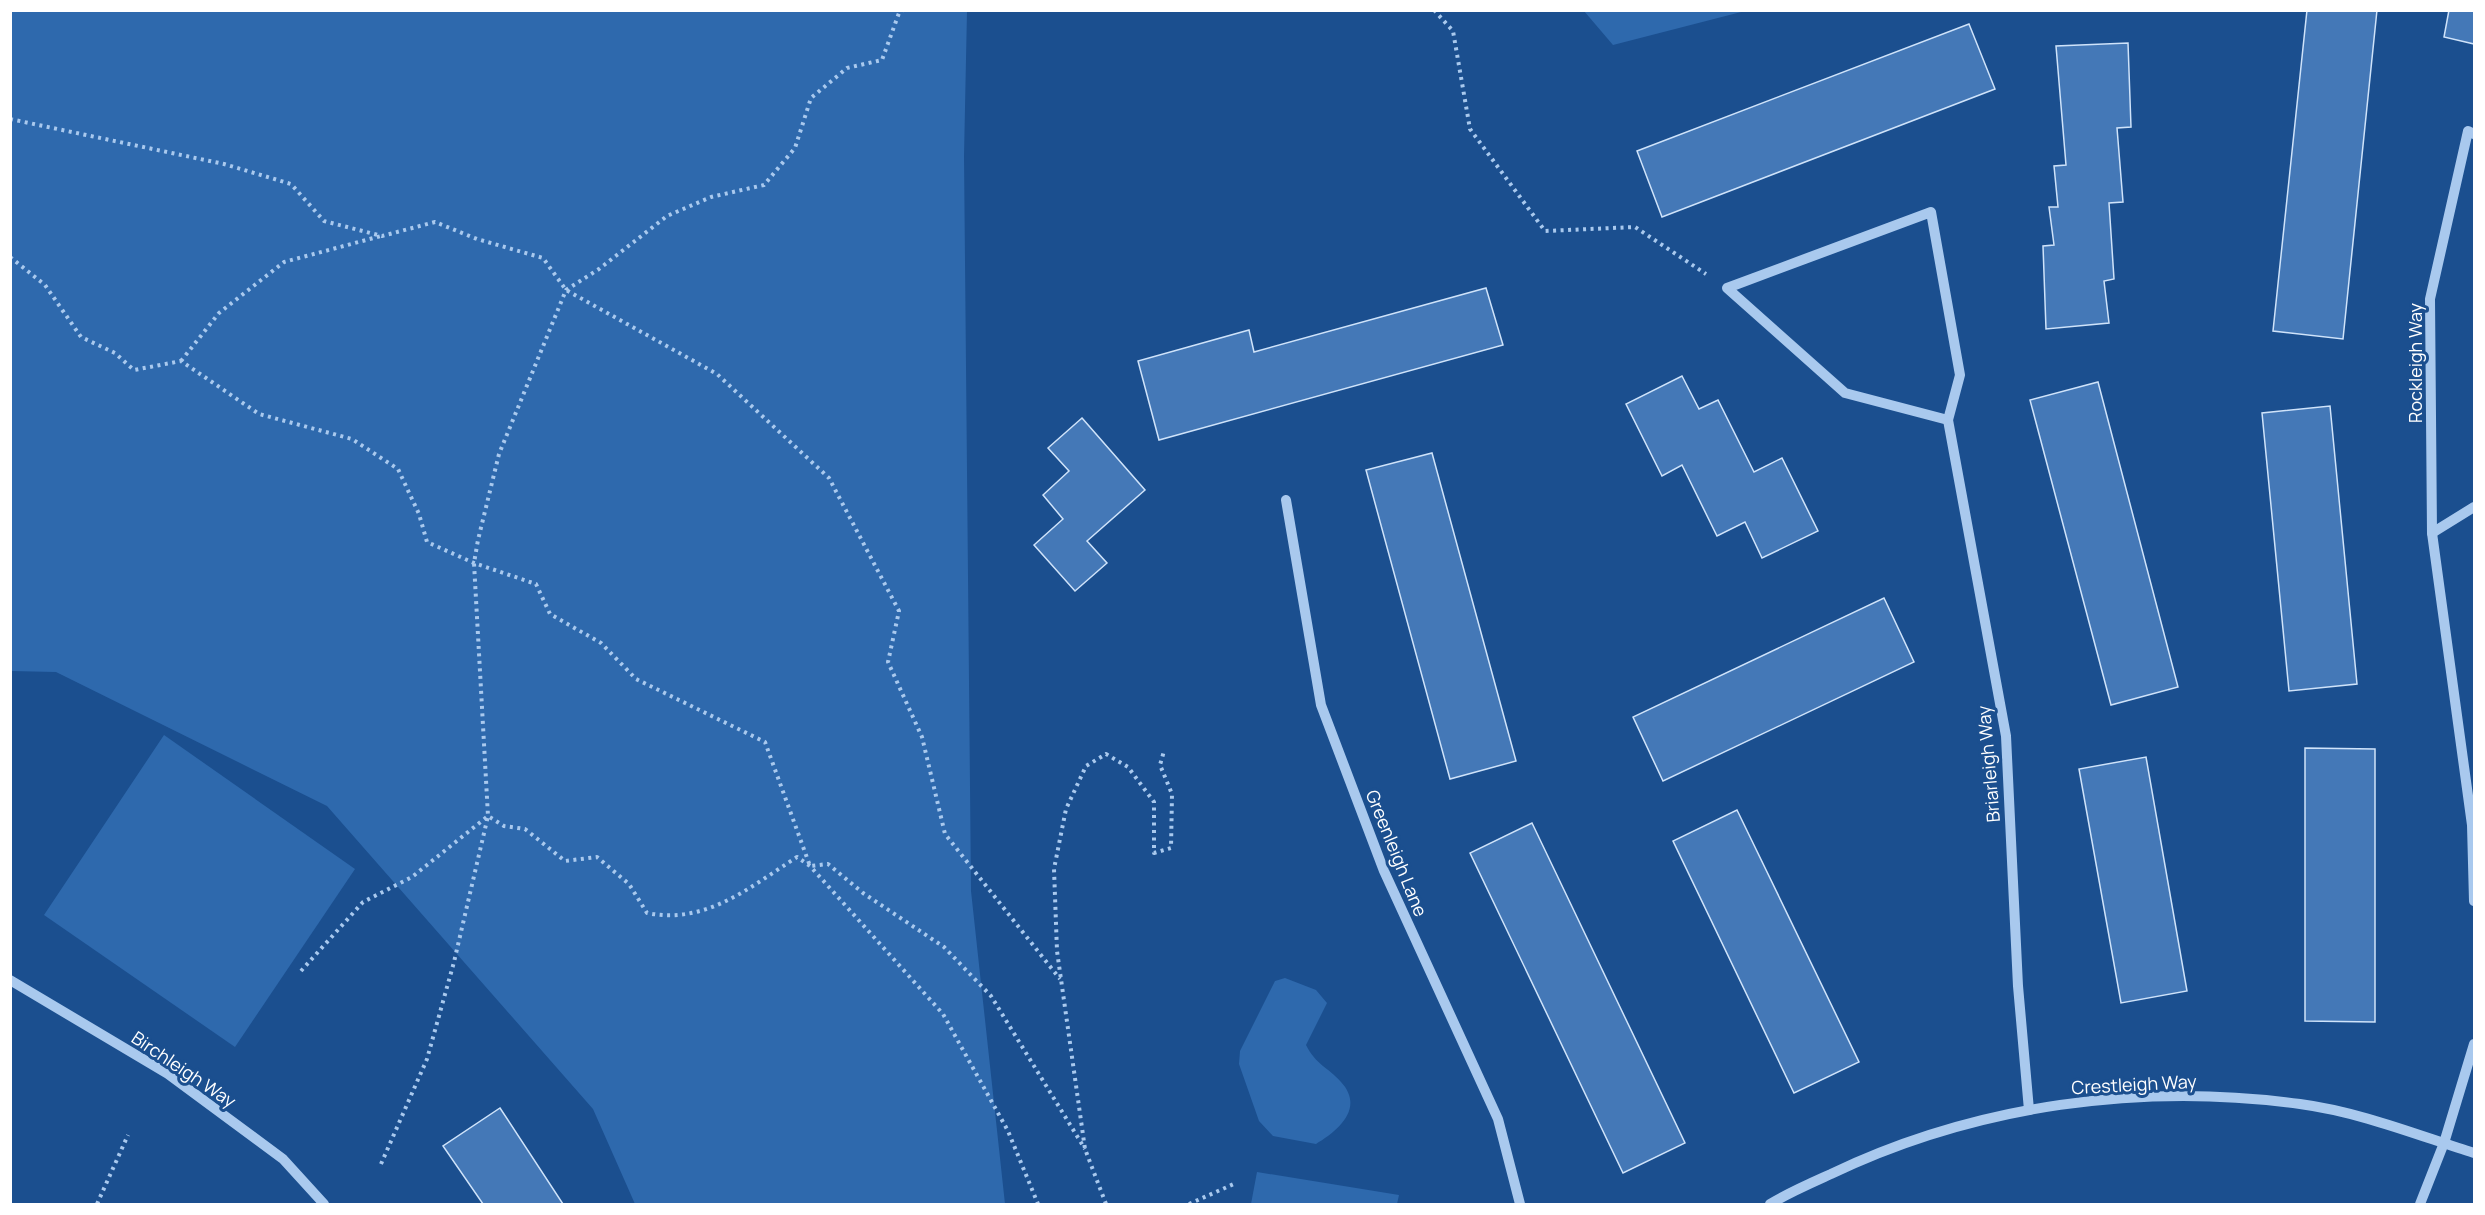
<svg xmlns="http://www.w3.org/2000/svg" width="2485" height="1215" font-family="Manrope,sans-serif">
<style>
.green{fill:#2e69ad}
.building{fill:#4478b7;stroke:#cfe3fa;stroke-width:1.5}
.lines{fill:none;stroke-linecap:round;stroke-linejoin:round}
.path{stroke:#a9c9ee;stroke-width:4;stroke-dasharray:3 4.5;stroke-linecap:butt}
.minor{stroke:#a9c9ee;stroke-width:10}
.labels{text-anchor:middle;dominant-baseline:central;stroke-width:6;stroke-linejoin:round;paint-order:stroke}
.street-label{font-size:18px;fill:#fff;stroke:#1b4f8f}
</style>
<rect width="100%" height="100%" fill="#1b4f8f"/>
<g class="green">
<polygon points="11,10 967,11 964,156 971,891 1005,1204 635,1204 593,1109 327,806 56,672 11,671"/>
<polygon points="1584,11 1745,11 1613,45"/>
<polygon points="164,735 355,869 235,1047 44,915"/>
<path d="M1285 978 1316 990 1327 1003 1306 1045C1316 1065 1328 1067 1341 1082 1365 1108 1338 1131 1316 1144L1273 1136 1259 1121 1239 1064 1240 1051 1275 981Z"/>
<polygon points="1257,1172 1399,1195 1397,1204 1251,1204"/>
</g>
<g class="building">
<polygon points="2307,10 2377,10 2343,339 2273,331"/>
<polygon points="2449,10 2474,10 2474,44 2444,37"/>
<polygon points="1969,24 1995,89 1662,217 1637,151"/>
<polygon points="2128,43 2131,127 2117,128 2123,202 2109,203 2114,279 2104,281 2109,323 2046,329 2043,246 2054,245 2049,207 2058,207 2054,166 2066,165 2056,46"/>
<polygon points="1486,288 1503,345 1159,440 1138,361 1249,330 1254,352"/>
<polygon points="1682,376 1699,409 1718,400 1754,472 1782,458 1818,531 1762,558 1745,522 1717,536 1682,465 1662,476 1626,404"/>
<polygon points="2098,382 2178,687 2111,705 2030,400"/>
<polygon points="2330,406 2357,684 2289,691 2262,413"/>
<polygon points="1082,418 1145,490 1087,541 1107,563 1075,591 1034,545 1063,519 1043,495 1069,471 1048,448"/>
<polygon points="1432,453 1516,761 1450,779 1366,470"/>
<polygon points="1884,598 1914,662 1663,781 1633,717"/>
<polygon points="2305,748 2375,749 2375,1022 2305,1021"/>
<polygon points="2146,757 2187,991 2121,1003 2079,769"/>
<polygon points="1737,810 1859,1062 1794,1093 1673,841"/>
<polygon points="1532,823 1685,1143 1623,1173 1470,853"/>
<polygon points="500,1108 563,1204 483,1204 443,1146"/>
</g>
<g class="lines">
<g class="path">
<polyline points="1434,10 1453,31 1470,129 1545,231 1635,227 1706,274"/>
<polyline points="10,119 224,164 291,184 324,221 382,236 435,222 477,239 543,258 566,290 717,374 829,478 899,611 888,662 922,737 945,834 1060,979"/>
<polyline points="10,257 45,285 81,337 115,353 134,370 181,361 259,414 352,439 398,469 419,514 427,542 474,563 536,584 550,614 601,643 636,679 765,742 810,866 828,864 863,893 944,947 991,996 1085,1149"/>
<polyline points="181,361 219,313 284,262 381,236"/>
<path d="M301 971 363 902 412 877 488 816 504 826 525 829 565 861 597 857 629 884 647 913C706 925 750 887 797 857L810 866 943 1014 1008 1131 1038 1204"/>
<polyline points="381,1164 427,1059 454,962 488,816 474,563 478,540 499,454 566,290 599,269 667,216 711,197 764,185 795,148 811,98 847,68 882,60 899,13 903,10"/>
<polyline points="97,1204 128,1135"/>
<polyline points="1106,1204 1085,1149 1057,951 1054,869 1066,809 1086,766 1106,754 1128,767 1154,802 1154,853 1171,848 1172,794 1160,765 1164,751"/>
<polyline points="1189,1204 1236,1183"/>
</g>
<g class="minor">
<polyline points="2474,134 2468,131 2430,299 2432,533 2472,825 2474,901"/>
<polyline points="1948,420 1845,393 1727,288 1931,212 1960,375 1948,420 2006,736 2018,986 2029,1110"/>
<polyline points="1286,500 1321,705 1384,871 1498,1119 1520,1204"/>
<polyline points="2432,533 2474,507"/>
<polyline points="10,980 168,1074 283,1159 324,1204"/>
<path d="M1770 1204C1790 1192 1811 1183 1831 1174 1975 1105 2142 1082 2300 1104 2360 1112 2417 1135 2474 1153"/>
<polyline points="2420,1204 2444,1143 2474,1044"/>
</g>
</g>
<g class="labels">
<g class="street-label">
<text transform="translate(2415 363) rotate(-90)">Rockleigh Way</text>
<text transform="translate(1988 764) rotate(-95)">Briarleigh Way</text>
<text transform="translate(1397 853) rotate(68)">Greenleigh Lane</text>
<text transform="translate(184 1069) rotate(34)">Birchleigh Way</text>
<text transform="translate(2134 1084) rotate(-3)">Crestleigh Way</text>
</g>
</g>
<rect width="2485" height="1215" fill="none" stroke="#ffffff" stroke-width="24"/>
</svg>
